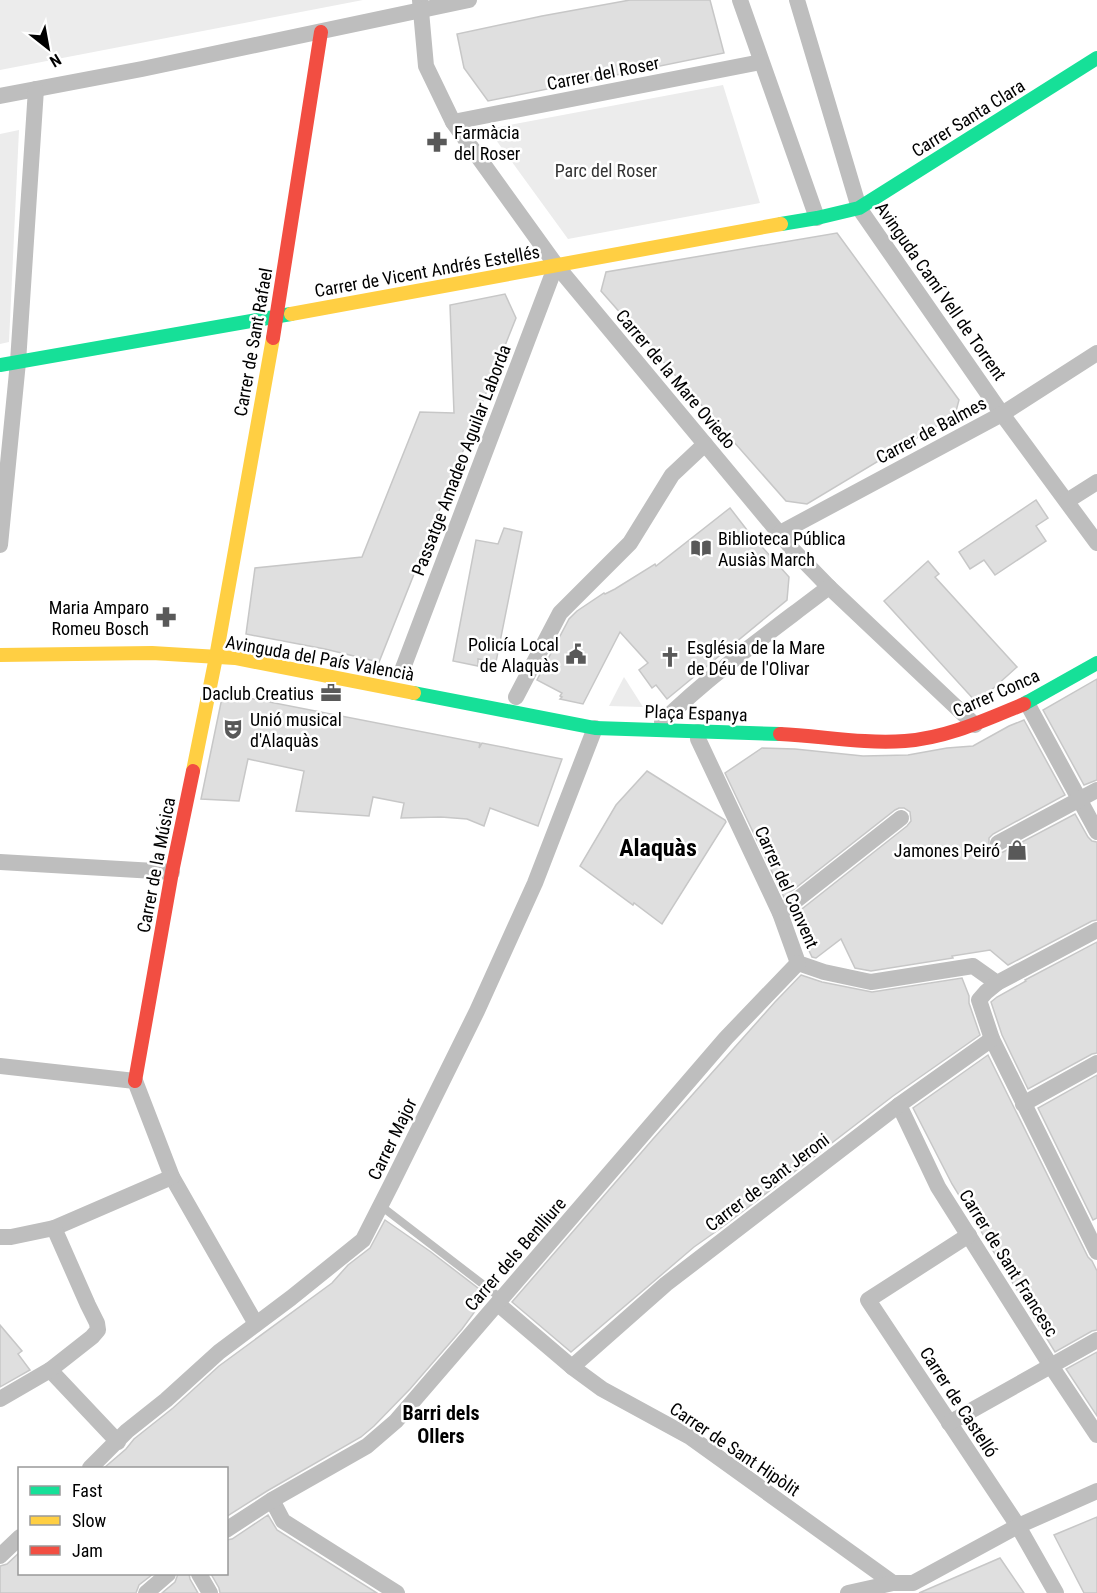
<svg xmlns="http://www.w3.org/2000/svg" width="1097" height="1593" font-family="'Roboto Condensed',sans-serif">
<style>
.green{fill:#ececec}
.building{fill:#dfdfdf;stroke:#c7c7c7;stroke-width:1.5}
.lines{fill:none;stroke-linecap:round;stroke-linejoin:round}
.lane{stroke:#bebebe;stroke-width:8}
.street{stroke:#bebebe;stroke-width:16}
.fast{stroke:#16e098;stroke-width:14}
.slow{stroke:#ffcf43;stroke-width:14}
.jam{stroke:#f24e42;stroke-width:14}
.labels{text-anchor:middle;dominant-baseline:central;stroke-width:5;stroke-linejoin:round;paint-order:stroke}
.street-label{font-size:18px;fill:#000;stroke:#fff}
.poi-label{font-size:18px;fill:#000;stroke:#fff;text-anchor:start}
.park-label{font-size:18px;fill:#333;stroke:#fff}
.neighbourhood-label{font-size:20px;font-weight:bold;fill:#000;stroke:#fff}
.district-label{font-size:24px;font-weight:bold;fill:#000;stroke:#fff}
</style>
<rect width="100%" height="100%" fill="#fff"/>
<g class="green">
<polygon points="0,0 363,0 0,70"/>
<polygon points="723,85 760,203 568,239 488,129"/>
<polygon points="19,130 9,342 0,344 0,134"/>
<polygon points="624,677 643,707 609,706"/>
</g>
<g class="building">
<polygon points="630,0 710,0 724,53 488,101 464,68 457,34 542,16"/>
<polygon points="837,233 959,400 955,415 807,504 786,501 601,291 606,272"/>
<polygon points="505,294 516,318 379,662 325,649 246,634 255,568 362,557 420,412 454,413 450,305"/>
<polygon points="1036,500 1048,518 1036,526 1046,541 995,575 984,560 970,569 959,552"/>
<polygon points="730,508 747,530 789,577 787,600 667,699 656,685 652,688 639,670 648,663 620,632 583,704 560,699 562,697 560,696 562,693 537,680 569,619 577,611 604,593 605,594 615,589 655,564 656,566"/>
<polygon points="504,528 522,532 496,662 478,659 478,666 453,661 476,540 498,544"/>
<polygon points="928,561 939,574 935,577 1017,667 977,703 884,601"/>
<polygon points="1097,679 1097,780 1084,785 1043,710"/>
<polygon points="223,693 480,743 479,748 482,743 562,759 538,826 490,808 484,826 467,819 441,817 401,818 404,803 373,797 369,816 296,811 304,771 248,759 239,801 201,799"/>
<polygon points="1024,720 1065,795 993,834 989,838 989,847 993,852 998,853 1003,852 1075,814 1088,837 1092,841 1097,842 1097,920 1092,921 1008,965 990,950 952,956 953,958 871,971 855,968 841,939 816,958 812,957 793,916 907,826 911,821 910,812 904,808 899,808 895,810 784,897 725,773 762,748 795,749 863,756 908,755 947,748 973,746 1009,726"/>
<polygon points="647,771 725,820 726,822 662,924 634,903 633,905 580,866 616,805"/>
<polygon points="1097,942 1097,1053 1092,1054 1028,1089 1002,1035 991,1002 997,997 1026,981 1025,980"/>
<polygon points="801,975 822,982 872,992 962,978 969,996 969,1003 980,1035 893,1096 721,1228 694,1247 571,1352 512,1302 653,1139 775,1002"/>
<polygon points="988,1055 1088,1257 1092,1261 1097,1271 1097,1330 1092,1331 1055,1352 952,1184 913,1108"/>
<polygon points="1097,1075 1097,1218 1093,1220 1038,1108"/>
<polygon points="385,1220 431,1252 487,1295 462,1329 410,1389 374,1426 361,1437 267,1491 226,1517 226,1468 104,1468 126,1449 134,1439 173,1408 219,1366 332,1283 348,1265 370,1248"/>
<polygon points="0,1325 22,1351 18,1354 30,1370 0,1387"/>
<polygon points="1097,1352 1097,1416 1066,1369"/>
<polygon points="268,1515 277,1530 377,1593 220,1593 219,1588 211,1574 226,1574 226,1540 232,1539"/>
<polygon points="1097,1517 1097,1593 1084,1593 1054,1535"/>
<polygon points="20,1552 20,1574 153,1574 139,1585 136,1593 0,1593 0,1566 7,1564"/>
<polygon points="1000,1558 1024,1593 919,1593"/>
<polygon points="178,1574 189,1574 190,1579 198,1593 162,1593 175,1582"/>
</g>
<g class="lines">
<polyline class="lane" points="381,1206 502,1299"/>
<g class="street">
<polyline points="420,0 426,66 453,122 556,265 794,551 829,587 975,725"/>
<polyline points="740,0 817,218"/>
<polyline points="797,0 859,208 1002,414 1097,543"/>
<polyline points="0,96 142,69 469,0"/>
<polyline points="453,122 761,62"/>
<polyline points="1067,501 1097,482"/>
<polyline points="780,533 1002,414 1097,353"/>
<polyline points="0,545 18,362 36,89"/>
<polyline points="403,668 556,265"/>
<polyline points="516,697 560,613 630,543 672,475 705,444"/>
<polyline points="1027,703 1097,832"/>
<path d="M662 722C713 672 773 630 829 587"/>
<polyline points="698,732 698,739 780,913 798,963 824,972 871,982 973,966 997,983 1097,930"/>
<polyline points="998,843 1097,790"/>
<polyline points="0,862 172,872"/>
<polyline points="780,913 901,818"/>
<polyline points="997,983 986,992 979,1000 992,1039 1097,1252"/>
<polyline points="0,1066 135,1081 172,1177 256,1324"/>
<polyline points="1023,1104 1097,1063"/>
<polyline points="899,1105 938,1187 1051,1366 1097,1435"/>
<polyline points="969,1235 868,1300 1018,1526 1056,1593"/>
<polyline points="0,1237 11,1237 54,1228 172,1177"/>
<polyline points="498,1304 572,1367 602,1389 690,1437 893,1583"/>
<polyline points="572,1367 666,1284 899,1105 992,1039"/>
<polyline points="50,1370 118,1442"/>
<polyline points="0,1399 50,1370 92,1337 98,1330 97,1323 88,1305 54,1228"/>
<polyline points="949,1423 1097,1340"/>
<polyline points="90,1468 127,1431 166,1400 219,1352 291,1298 363,1240 392,1183 477,1011 535,883 595,728"/>
<polyline points="272,1500 283,1521 397,1593"/>
<polyline points="226,1530 272,1500 367,1446 396,1421 726,1038 798,963"/>
<polyline points="0,1556 20,1537"/>
<polyline points="199,1574 210,1593"/>
<polyline points="146,1593 168,1574"/>
<polyline points="848,1593 893,1583 913,1583 1018,1526 1097,1491"/>
</g>
<g class="fast">
<polyline points="781,224 817,218 859,208 1097,58"/>
<polyline points="0,365 291,314"/>
<polyline points="414,693 595,728 780,734"/>
<polyline points="1024,704 1097,663"/>
</g>
<g class="slow">
<polyline points="291,314 781,224"/>
<polyline points="0,655 152,653 235,658 414,693"/>
<polyline points="193,771 216,657 273,338"/>
</g>
<g class="jam">
<polyline points="273,338 321,32"/>
<path d="M780 734C822 736 863 744 905 741 947 738 985 720 1024 704"/>
<polyline points="135,1081 172,872 193,771"/>
</g>
</g>
<defs>
<g id="pharmacy-bare" transform="scale(1.62)"><path d="M-2-6h4v4h4v4h-4v4h-4v-4h-4v-4h4Z" fill="#595959" stroke="#fff" stroke-width="2.5" paint-order="stroke"/></g>
<g id="library-bare" transform="scale(1.62)"><path d="M-6-4Q-3-5.5-.7-3.5V5Q-3 3-6 4ZM6-4Q3-5.5 .7-3.5V5Q3 3 6 4Z" fill="#595959" stroke="#fff" stroke-width="2.5" paint-order="stroke"/></g>
<g id="civic-bare" transform="scale(1.62)"><path d="M-.6-6.5H3V-4.5H.6V-3L4-1V1h2V6H-6V1h2V-1L-.6-3ZM-1.2 2.5V6h2.4V2.5Z" fill="#595959" stroke="#fff" stroke-width="2.5" paint-order="stroke"/></g>
<g id="church-bare" transform="scale(1.62)"><path d="M-1.2-6h2.4v3.5h3.3v2.4h-3.3V6h-2.4V-.1h-3.3v-2.4h3.3Z" fill="#595959" stroke="#fff" stroke-width="2.5" paint-order="stroke"/></g>
<g id="office-bare" transform="scale(1.62)"><path d="M-6-3h4V-5.5h4V-3h4V5H-6ZM-1-4.5V-3h2v-1.5ZM-6 0V1H6V0Z" fill="#595959" stroke="#fff" stroke-width="2.5" paint-order="stroke"/></g>
<g id="theatre-bare" transform="scale(1.62)"><path d="M-5-5.5Q0-4 5-5.5V0Q5 5 0 6Q-5 5-5 0ZM-3.3-2.5H-1v1.5H-3.3ZM1-2.5H3.3v1.5H1ZM-2.8 1Q0 5.5 2.8 1Z" fill="#595959" stroke="#fff" stroke-width="2.5" paint-order="stroke"/></g>
<g id="shop-bare" transform="scale(1.62)"><path d="M-5-2.5h2.3a2.7 3.5 0 0 1 5.4 0H5L5.5 6h-11ZM-1.5-2.5h3a1.5 2.3 0 0 0-3 0Z" fill="#595959" stroke="#fff" stroke-width="2.5" paint-order="stroke"/></g>
</defs>
<g fill-rule="evenodd">
<use href="#pharmacy-bare" x="437" y="142"/>
<use href="#library-bare" x="701" y="548"/>
<use href="#pharmacy-bare" x="166" y="617"/>
<use href="#civic-bare" x="576" y="654"/>
<use href="#church-bare" x="670" y="657"/>
<use href="#office-bare" x="331" y="693"/>
<use href="#theatre-bare" x="233" y="729"/>
<use href="#shop-bare" x="1017" y="850"/>
</g>
<g class="labels">
<g class="street-label">
<text transform="translate(603 73) rotate(-11)">Carrer del Roser</text>
<text transform="translate(968 118) rotate(-32)">Carrer Santa Clara</text>
<text transform="translate(427 271) rotate(-10)">Carrer de Vicent Andrés Estellés</text>
<text transform="translate(941 291) rotate(55)">Avinguda Camí Vell de Torrent</text>
<text transform="translate(253 342) rotate(-80)">Carrer de Sant Rafael</text>
<text transform="translate(676 379) rotate(50)">Carrer de la Mare Oviedo</text>
<text transform="translate(931 430) rotate(-28)">Carrer de Balmes</text>
<text transform="translate(461 460) rotate(-69)">Passatge Amadeo Aguilar Laborda</text>
<text transform="translate(320 658) rotate(10)">Avinguda del País Valencià</text>
<text transform="translate(996 693) rotate(-24)">Carrer Conca</text>
<text transform="translate(696 713) rotate(2)">Plaça Espanya</text>
<text transform="translate(156 865) rotate(-79)">Carrer de la Música</text>
<text transform="translate(787 887) rotate(66)">Carrer del Convent</text>
<text transform="translate(392 1139) rotate(-64)">Carrer Major</text>
<text transform="translate(767 1182) rotate(-37)">Carrer de Sant Jeroni</text>
<text transform="translate(515 1254) rotate(-49)">Carrer dels Benlliure</text>
<text transform="translate(1009 1263) rotate(58)">Carrer de Sant Francesc</text>
<text transform="translate(959 1402) rotate(57)">Carrer de Castelló</text>
<text transform="translate(735 1449) rotate(34)">Carrer de Sant Hipòlit</text>
</g>
<g class="poi-label">
<text x="454" y="132">Farmàcia<tspan x="454" dy="21">del Roser</tspan></text>
<text x="718" y="538">Biblioteca Pública<tspan x="718" dy="21">Ausiàs March</tspan></text>
<text x="149" y="607" text-anchor="end">Maria Amparo<tspan x="149" dy="21">Romeu Bosch</tspan></text>
<text x="559" y="644" text-anchor="end">Policía Local<tspan x="559" dy="21">de Alaquàs</tspan></text>
<text x="687" y="647">Església de la Mare<tspan x="687" dy="21">de Déu de l'Olivar</tspan></text>
<text x="314" y="693" text-anchor="end">Daclub Creatius</text>
<text x="250" y="719">Unió musical<tspan x="250" dy="21">d'Alaquàs</tspan></text>
<text x="1000" y="850" text-anchor="end">Jamones Peiró</text>
</g>
<g class="park-label">
<text x="606" y="170">Parc del Roser</text>
</g>
<g class="neighbourhood-label">
<text x="441" y="1413">Barri dels<tspan x="441" dy="23">Ollers</tspan></text>
</g>
<g class="district-label">
<text x="658" y="848">Alaquàs</text>
</g>
</g>
<rect x="18" y="1467" width="210" height="108" fill="#ffffff" stroke="#999999" stroke-width="1.5"/>
<rect x="30" y="1486" width="30" height="9" fill="#16e098" stroke="#999999" stroke-width="1.5"/>
<text x="72" y="1497" font-size="18" fill="#000000">Fast</text>
<rect x="30" y="1516" width="30" height="9" fill="#ffcf43" stroke="#999999" stroke-width="1.5"/>
<text x="72" y="1527" font-size="18" fill="#000000">Slow</text>
<rect x="30" y="1546" width="30" height="9" fill="#f24e42" stroke="#999999" stroke-width="1.5"/>
<text x="72" y="1557" font-size="18" fill="#000000">Jam</text>
<g transform="translate(48 48) rotate(149)" stroke="#ffffff" stroke-width="4.5" paint-order="stroke">
<path d="M0-4.5L10 22L0 15L-10 22Z" fill="#000000"/>
<text y="-9" font-size="16" font-weight="bold" text-anchor="middle" fill="#000000">N</text>
</g>
</svg>
